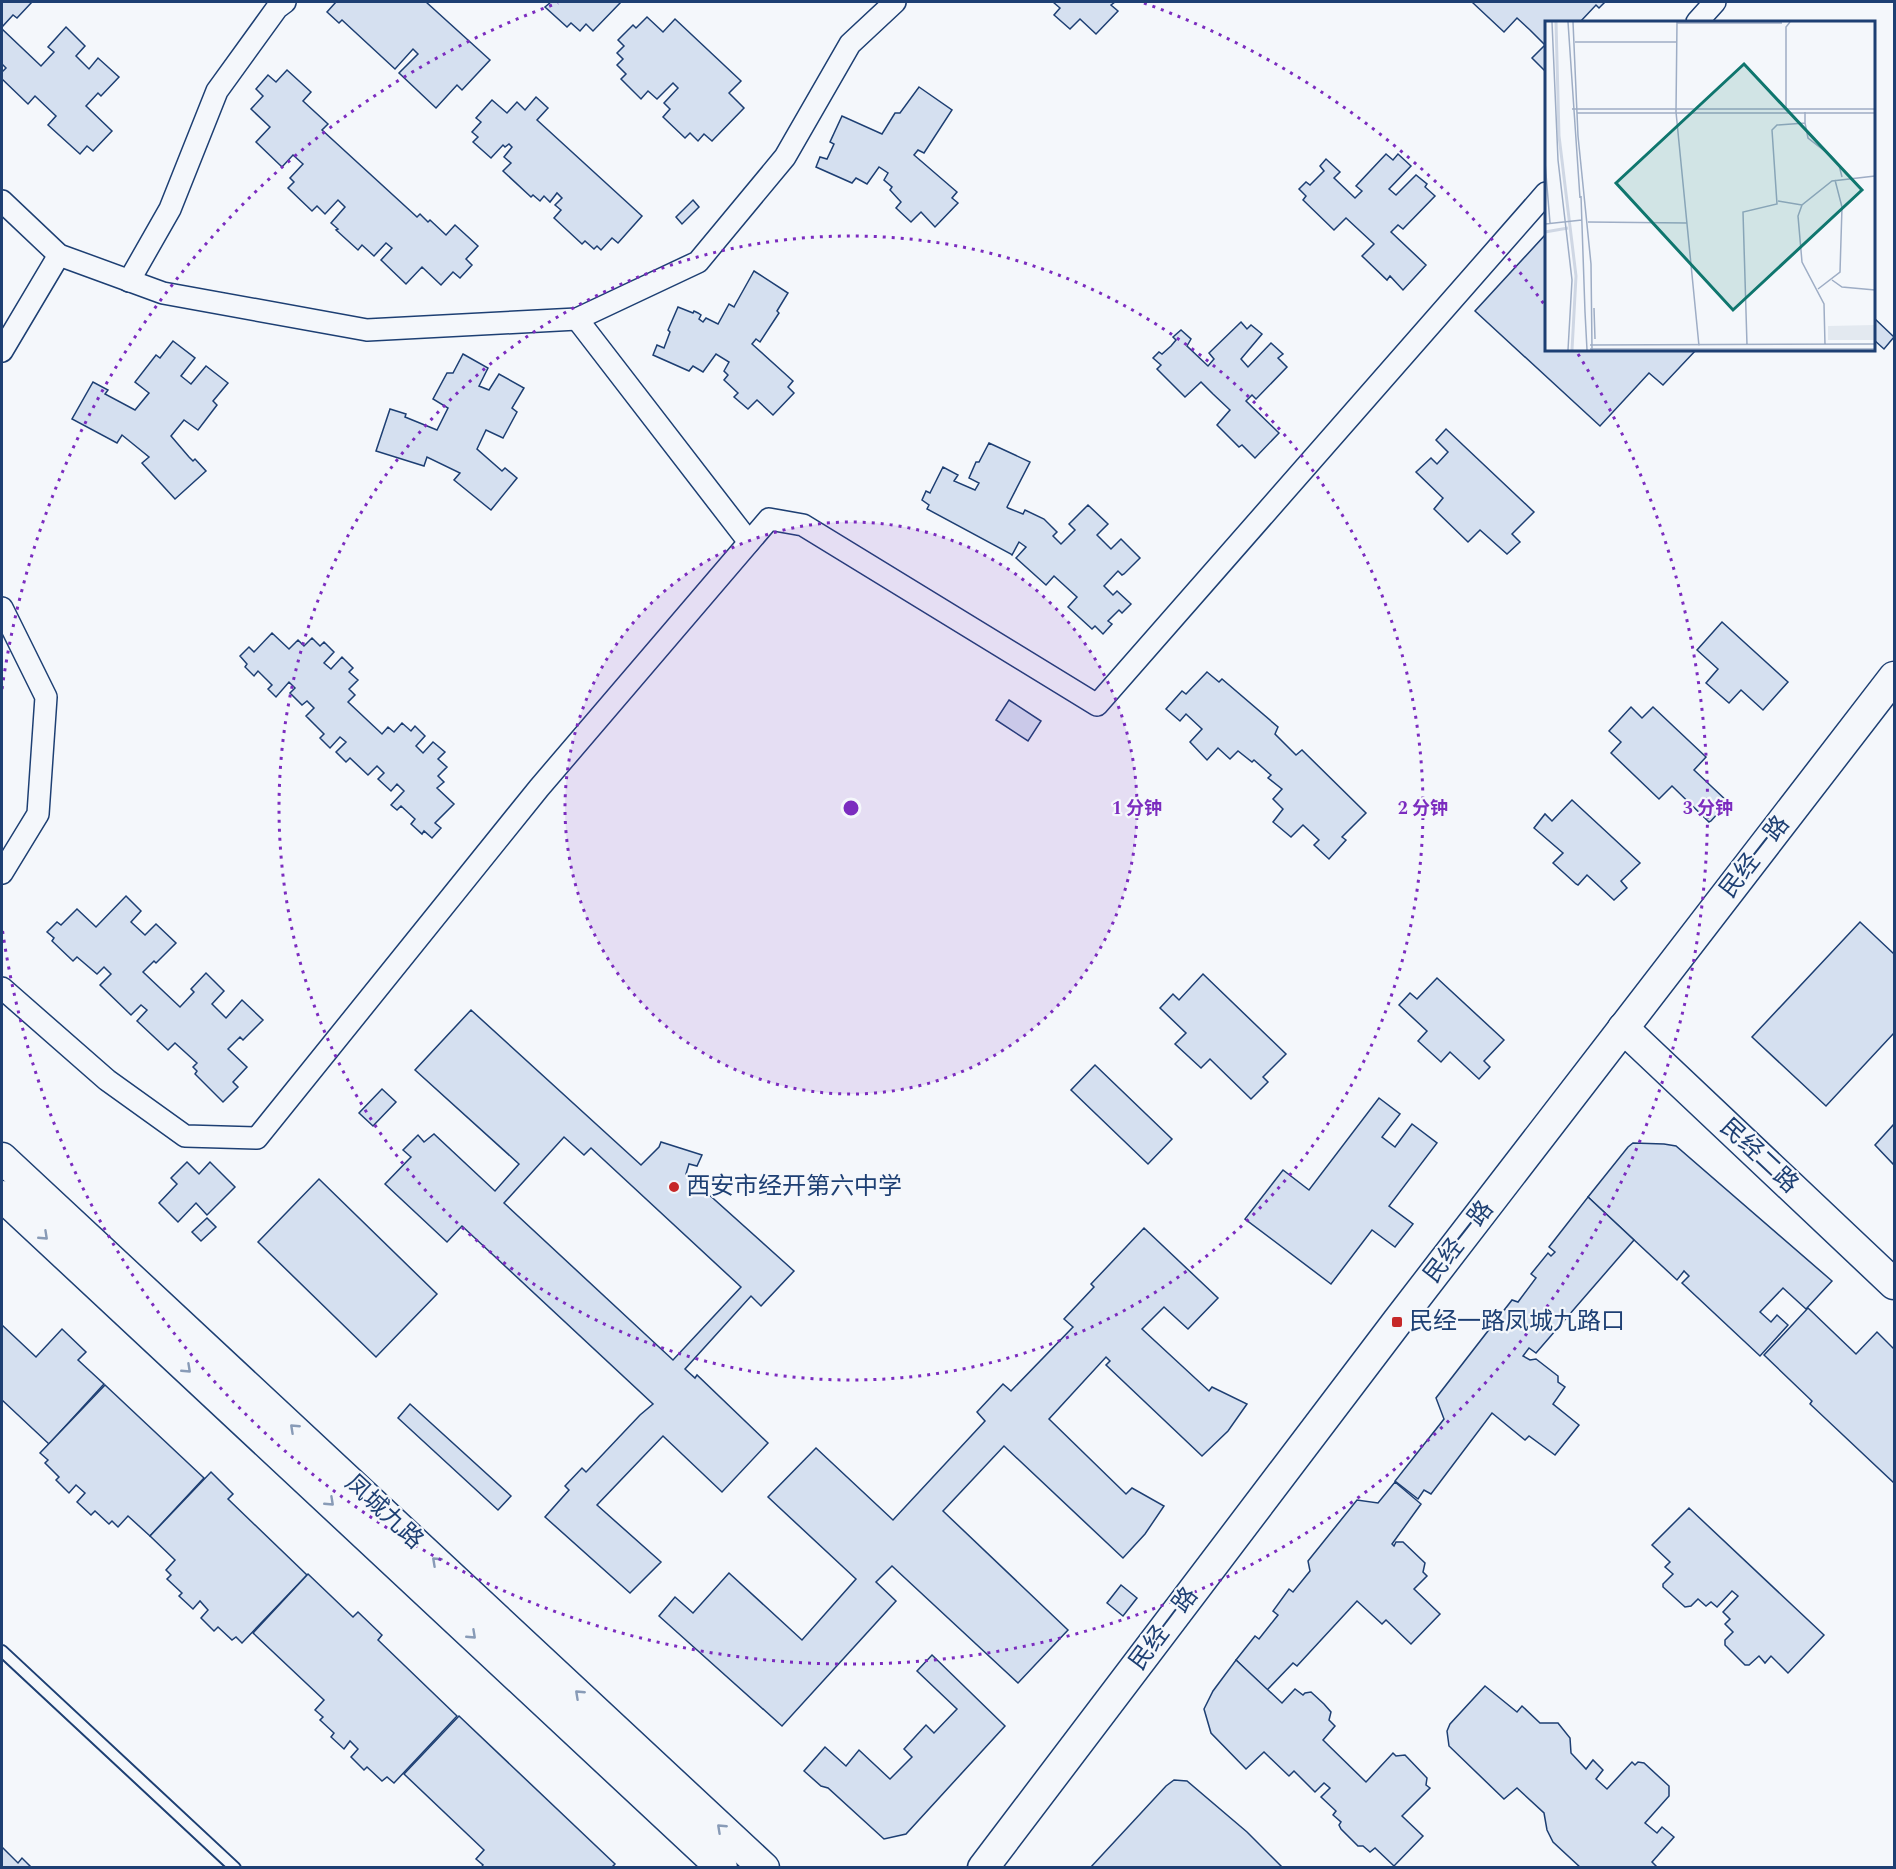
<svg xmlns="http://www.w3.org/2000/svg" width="1896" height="1869" font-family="Spectral,'Noto Sans SC',serif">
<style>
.building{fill:#d5e0f0;stroke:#1d3f73;stroke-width:1.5;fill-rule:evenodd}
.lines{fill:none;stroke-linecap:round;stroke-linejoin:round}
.lane-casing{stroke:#1d3f73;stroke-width:14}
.street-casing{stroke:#1d3f73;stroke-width:24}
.secondary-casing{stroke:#1d3f73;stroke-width:33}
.lane{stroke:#f4f7fb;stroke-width:10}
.street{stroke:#f4f7fb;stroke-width:21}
.secondary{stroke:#f4f7fb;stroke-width:30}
.oneway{stroke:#889bb7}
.ring{fill:none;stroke:#7b2cbf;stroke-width:3;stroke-dasharray:3 6}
.poi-dot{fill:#c62828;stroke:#f4f7fb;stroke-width:2}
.labels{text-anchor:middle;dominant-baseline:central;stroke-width:4.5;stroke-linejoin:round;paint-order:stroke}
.street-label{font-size:24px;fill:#1d3f73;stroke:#f4f7fb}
.poi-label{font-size:24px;fill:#1d3f73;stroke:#f4f7fb;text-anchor:start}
.inset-river{fill:none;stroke:#cfd7e4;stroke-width:3}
.inset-road{fill:none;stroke:#9eadc5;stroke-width:1.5}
.view{fill:#0f766e;fill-opacity:0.15;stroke:#0f766e;stroke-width:3}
.inset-edge{fill:none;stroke:#1d3f73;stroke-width:3}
.centre{fill:#7b2cbf;stroke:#f4f7fb;stroke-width:3}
.ring-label{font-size:18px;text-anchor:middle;font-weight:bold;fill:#7b2cbf;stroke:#f4f7fb;stroke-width:4.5;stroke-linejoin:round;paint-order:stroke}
</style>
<rect width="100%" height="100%" fill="#f4f7fb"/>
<g class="building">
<polygon points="2,2 32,2 17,18 13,15 2,27"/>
<polygon points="336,2 426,2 490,60 462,90 457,85 436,108 399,73 418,54 413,49 395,69 342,20 339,23 327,12"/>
<polygon points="551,2 621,2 593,31 586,24 580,31 571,23 567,27 545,7"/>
<polygon points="1053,2 1115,2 1111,5 1118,11 1096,34 1080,19 1070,29 1054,15 1060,8"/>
<polygon points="1475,2 1605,2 1599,8 1596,5 1580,22 1546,22 1546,72 1532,58 1545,45 1530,30 1517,18 1504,32 1473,3"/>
<polygon points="647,17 663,32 675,19 741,81 729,93 744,108 712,141 704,134 698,141 690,133 685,138 663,117 670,109 664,103 678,88 673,83 657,99 648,91 641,99 621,79 626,74 617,65 623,59 617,53 624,46 618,40 633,25 636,28"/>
<polygon points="66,27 85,46 76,56 89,69 98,58 119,77 101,96 98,93 86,106 112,131 93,151 87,146 80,154 48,125 56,116 35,96 28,104 2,79 2,72 6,68 2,64 2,29 41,66 54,52 48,47"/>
<polygon points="287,70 311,92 303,101 328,124 322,130 417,217 420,214 428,222 430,220 446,235 455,225 478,246 466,259 472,265 460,278 453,272 441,285 422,267 406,284 381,260 392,248 386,243 374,256 362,245 358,250 336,230 338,229 331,223 345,207 338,200 325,214 317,206 312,211 288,188 294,182 290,178 303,164 293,155 282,167 256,142 270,127 251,109 263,96 256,89 268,75 276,82"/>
<polygon points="919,87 952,110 924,153 918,150 914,155 957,192 952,198 958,203 935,227 921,212 911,222 896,208 901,202 890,190 892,187 884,180 888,173 879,167 867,184 856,178 852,183 816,167 820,157 827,159 834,144 830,142 842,116 882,134 895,113 900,113"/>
<polygon points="536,97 548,108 537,120 642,216 618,243 612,238 601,250 597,246 594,249 585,241 582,244 554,218 561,210 555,205 562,198 557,193 550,202 544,196 540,201 533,195 531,197 503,171 511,163 504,157 512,147 509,144 505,147 503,145 491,158 473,142 478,137 472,132 481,122 476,118 492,100 507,113 517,102 525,110"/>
<polygon points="1386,154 1393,160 1398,154 1411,166 1389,189 1396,195 1416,175 1427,184 1425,187 1435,196 1403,229 1398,225 1391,232 1426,265 1403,290 1390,276 1387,280 1362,256 1374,244 1373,243 1346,218 1334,230 1303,200 1306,196 1299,189 1306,182 1310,185 1324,171 1320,166 1326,159 1340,172 1334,178 1355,198 1362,191 1356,186"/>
<polygon points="693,200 699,207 682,224 676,217"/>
<polygon points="1546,234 1546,350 1696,350 1663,385 1649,373 1600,426 1475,311"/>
<polygon points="754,271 788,293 777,311 779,313 760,342 756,339 752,344 793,381 788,387 794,393 773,415 757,400 748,409 734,397 738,393 724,380 728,375 724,371 729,362 716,354 703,372 693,366 689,371 653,355 657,345 664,348 670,332 668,330 678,307 693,313 694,311 698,313 701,315 699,319 703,322 706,318 718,324 729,304 734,307 735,305"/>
<polygon points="1874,318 1894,337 1884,349 1874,340"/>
<polygon points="1241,322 1247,329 1251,325 1262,334 1241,359 1248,367 1271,343 1283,354 1278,358 1287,367 1256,399 1252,395 1246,401 1279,433 1255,458 1242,445 1239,447 1217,425 1230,410 1213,394 1201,382 1185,397 1157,369 1161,365 1153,358 1159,352 1162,354 1171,346 1176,340 1173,337 1181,330 1191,339 1187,346 1208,366 1214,359 1209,353"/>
<polygon points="173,341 195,358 181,376 191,384 206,366 228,383 213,401 217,405 198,430 184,420 171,436 189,457 193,461 195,459 206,471 175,499 142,463 149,457 122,435 117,443 72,419 93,382 108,390 105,394 135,410 149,393 135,382 156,355 160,358"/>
<polygon points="463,354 488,368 479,386 489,390 499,374 524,388 512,408 517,412 503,438 486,430 477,449 502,471 505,468 517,478 491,510 454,480 460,473 427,457 424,466 376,451 390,409 406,414 405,417 437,430 448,408 433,399 447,373 453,373"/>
<polygon points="1446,429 1534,512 1512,534 1520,542 1507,554 1480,530 1468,542 1434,509 1443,498 1416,472 1431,458 1437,464 1448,452 1436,440"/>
<polygon points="989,443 1030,462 1007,507 1008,508 1023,514 1025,510 1044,519 1057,532 1053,536 1061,544 1075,530 1069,524 1088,505 1108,524 1097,535 1111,549 1121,539 1140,558 1124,574 1122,575 1118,571 1104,586 1113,595 1117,591 1131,604 1122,613 1119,610 1108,621 1112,624 1103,634 1095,626 1092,629 1068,607 1077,597 1054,576 1046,585 1016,558 1026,547 1019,542 1012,555 1011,554 927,509 929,505 922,500 926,491 930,493 943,467 958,475 954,481 975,490 979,483 969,478 976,462 979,462"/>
<polygon points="1722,622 1788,682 1763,710 1741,690 1729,703 1706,683 1718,669 1697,650"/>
<polygon points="272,633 289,649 298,640 304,646 312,638 320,646 324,642 334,652 324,663 331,669 342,657 353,668 349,672 358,680 349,689 355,695 348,702 382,734 388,727 394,732 402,723 411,731 415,726 425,736 416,746 423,753 433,742 445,752 438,759 447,767 438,776 444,782 437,788 454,804 435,823 441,828 432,838 424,831 422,834 411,824 415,819 401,806 397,810 391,805 404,791 397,784 391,791 378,779 384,773 377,766 368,775 350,758 346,762 336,752 346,742 340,737 330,748 320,738 324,734 306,716 314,708 307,701 302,705 290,693 295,688 289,682 276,697 268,689 272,685 258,671 254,676 245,667 247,664 240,656 249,647 254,652"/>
<polygon points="1207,672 1219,682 1222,679 1278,727 1275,734 1296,755 1302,750 1366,813 1342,837 1346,840 1329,859 1314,845 1319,840 1303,825 1291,837 1273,822 1283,809 1273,799 1282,789 1268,778 1271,775 1254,760 1252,762 1238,751 1230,759 1218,748 1207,760 1190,742 1202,729 1186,714 1180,721 1166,709 1182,691 1186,694"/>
<polygon points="1009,700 1041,721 1028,741 996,720"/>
<polygon points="1631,707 1642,718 1653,707 1706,757 1694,770 1728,802 1711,821 1709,822 1672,786 1659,799 1611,753 1621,742 1609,731"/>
<polygon points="1572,800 1640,863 1621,881 1627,888 1614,900 1587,875 1578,885 1576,884 1553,863 1563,853 1534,828 1545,814 1552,821"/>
<polygon points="126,896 141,911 131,922 145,935 156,924 176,943 156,963 154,961 143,972 180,1007 194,992 191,989 206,973 224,991 212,1004 226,1018 242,1000 263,1020 243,1040 240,1037 228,1049 247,1067 233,1082 238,1087 223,1102 195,1074 197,1071 193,1067 197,1063 175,1043 168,1050 137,1021 147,1010 141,1005 131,1015 100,985 111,974 104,967 97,974 77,957 73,961 52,941 54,938 47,932 57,922 61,925 77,909 96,927"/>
<polygon points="1860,922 1894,954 1894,1033 1826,1106 1752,1037"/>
<polygon points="1203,974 1286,1054 1263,1077 1268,1082 1251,1099 1210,1059 1201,1068 1175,1044 1186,1033 1160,1008 1173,994 1179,1000"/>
<polygon points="1437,978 1504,1040 1484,1061 1490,1067 1479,1079 1450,1052 1441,1062 1418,1041 1427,1031 1399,1005 1410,993 1417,999"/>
<path d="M471 1010 641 1165 659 1147 661 1142 702 1155 697 1166 689 1164 686 1174 794 1271 761 1306 751 1296 685 1369 695 1378 697 1375 768 1443 722 1492 663 1436 597 1505 661 1562 630 1593 545 1517 569 1490 565 1486 582 1468 586 1472 587 1471 640 1415 653 1404 462 1226 447 1242 385 1184 411 1157 403 1150 418 1135 424 1142 434 1134 495 1191 519 1164 415 1070ZM564 1137 584 1155 591 1148 741 1287 673 1360 504 1203Z"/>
<polygon points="1095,1065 1172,1139 1148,1164 1071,1090"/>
<polygon points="382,1089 396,1102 373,1126 359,1113"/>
<polygon points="1379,1098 1400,1114 1382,1137 1395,1147 1412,1124 1437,1143 1389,1206 1413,1224 1395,1247 1372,1230 1331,1284 1245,1219 1283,1170 1309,1190"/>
<polygon points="1894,1124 1894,1165 1875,1145"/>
<polygon points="1633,1143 1664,1144 1676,1146 1832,1281 1806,1309 1783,1288 1760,1312 1771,1322 1777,1315 1788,1325 1760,1356 1682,1283 1689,1276 1684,1271 1677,1280 1588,1197 1628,1147"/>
<polygon points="187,1162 199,1174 210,1162 235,1187 207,1215 196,1203 178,1222 159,1203 177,1184 171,1178"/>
<polygon points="319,1179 437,1294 376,1357 258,1242"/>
<polygon points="1588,1197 1634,1240 1536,1353 1529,1348 1523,1356 1530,1360 1536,1359 1558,1376 1558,1382 1565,1387 1553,1404 1579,1425 1555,1455 1529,1436 1525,1440 1492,1413 1431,1494 1424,1490 1418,1499 1395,1481 1444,1419 1436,1398 1512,1300 1518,1302 1536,1278 1531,1274 1548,1253 1551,1256 1555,1252 1549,1247"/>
<polygon points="207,1218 216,1227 201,1241 192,1232"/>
<polygon points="1144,1228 1218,1298 1188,1329 1164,1307 1142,1329 1209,1391 1212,1387 1247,1404 1228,1431 1202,1456 1106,1365 1110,1361 1106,1357 1049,1419 1126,1494 1132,1488 1164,1506 1145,1534 1123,1558 1004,1446 943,1511 1068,1630 1018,1683 892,1566 876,1582 896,1601 782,1726 659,1616 675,1597 693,1613 729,1573 802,1640 856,1579 768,1497 816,1448 893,1520 985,1421 977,1412 1003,1384 1011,1391 1073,1327 1064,1319 1094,1287 1091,1284"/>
<polygon points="1808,1308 1856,1354 1877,1332 1894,1349 1894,1483 1810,1404 1812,1401 1764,1355"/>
<polygon points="2,1325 36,1357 62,1329 86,1352 78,1360 104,1384 49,1444 2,1400"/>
<polygon points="105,1385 204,1478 150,1536 128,1516 118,1527 112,1521 109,1524 95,1511 91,1515 77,1502 85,1493 76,1485 69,1493 56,1480 59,1477 45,1463 48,1460 40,1453"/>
<polygon points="410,1404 511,1496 498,1510 398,1418"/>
<polygon points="211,1472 233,1494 228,1499 307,1575 242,1643 236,1637 232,1640 218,1627 214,1631 201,1618 208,1610 200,1601 193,1609 179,1596 182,1593 167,1579 171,1575 166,1570 175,1560 150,1536"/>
<polygon points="1395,1482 1421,1504 1392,1544 1394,1546 1396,1542 1403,1542 1425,1563 1423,1572 1427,1576 1414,1589 1440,1614 1411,1644 1386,1620 1382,1624 1357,1601 1297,1666 1293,1663 1267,1690 1236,1660 1255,1636 1259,1639 1278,1615 1273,1611 1289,1589 1293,1592 1310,1571 1308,1561 1357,1500 1378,1503"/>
<polygon points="1689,1508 1824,1635 1788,1673 1771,1656 1765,1663 1759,1656 1749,1665 1745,1665 1725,1645 1725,1640 1733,1632 1725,1624 1730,1619 1723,1612 1738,1596 1732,1591 1717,1607 1711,1602 1706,1606 1698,1599 1691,1606 1685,1607 1663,1587 1663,1584 1673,1574 1665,1567 1670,1562 1652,1545"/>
<polygon points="308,1574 353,1617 358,1612 382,1635 378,1640 457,1716 394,1783 387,1777 382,1781 367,1767 364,1770 351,1757 358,1749 350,1741 344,1749 331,1737 334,1733 320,1720 323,1717 315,1710 324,1700 253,1633"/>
<polygon points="1121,1585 1137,1598 1123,1616 1107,1603"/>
<polygon points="932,1655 1005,1726 906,1834 884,1839 828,1788 821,1786 804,1771 825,1747 846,1766 859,1750 890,1779 912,1757 904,1749 926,1725 934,1733 957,1709 917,1671"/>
<polygon points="1236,1660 1282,1703 1295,1689 1303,1695 1305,1693 1311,1692 1324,1704 1331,1712 1329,1720 1335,1726 1323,1740 1366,1782 1393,1753 1396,1756 1405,1755 1427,1778 1426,1785 1430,1788 1402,1816 1423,1836 1394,1866 1375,1848 1370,1852 1363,1846 1358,1846 1341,1829 1339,1825 1341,1822 1333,1815 1336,1811 1321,1797 1330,1788 1324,1783 1315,1792 1294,1771 1289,1776 1264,1752 1246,1769 1211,1733 1204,1709 1213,1691"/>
<polygon points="1485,1686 1517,1712 1522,1706 1540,1723 1558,1723 1570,1738 1571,1753 1586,1769 1593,1760 1603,1770 1596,1779 1607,1789 1632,1762 1635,1765 1638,1762 1644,1763 1669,1786 1669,1796 1645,1823 1657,1833 1662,1827 1674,1837 1652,1862 1658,1868 1581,1868 1553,1842 1547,1830 1544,1813 1517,1788 1504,1799 1449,1746 1447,1731 1450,1724"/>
<polygon points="459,1716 615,1864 611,1868 481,1868 483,1865 476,1859 484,1850 404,1774"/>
<polygon points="1174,1780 1187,1781 1247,1832 1283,1868 1090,1868 1166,1786"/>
<polygon points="2,1847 18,1863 22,1858 32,1868 2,1868"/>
</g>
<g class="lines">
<g class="lane-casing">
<polyline id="lane" points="2,1651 235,1868"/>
</g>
<g class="street-casing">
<g id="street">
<polyline points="1697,22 1715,2"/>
<polyline points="2,201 59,255 163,293 367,330 577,319 698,262 785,157 850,44 895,2"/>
<polyline points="129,281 170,209 217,91 277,8 285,2"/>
<polyline points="577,319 749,542"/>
<polyline points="2,351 59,255"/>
<polyline points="2,608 46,697 38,814 2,873"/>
<polyline points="2,988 107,1080 185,1136 257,1138 539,788 769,519 803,525 1097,705 1546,193"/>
</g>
</g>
<g class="secondary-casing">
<g id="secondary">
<polyline points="1623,1028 1894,1284"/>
<polyline points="2,1158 764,1868"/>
<polyline points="2,1196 722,1868"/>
<polyline points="983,1868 1397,1322 1894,677"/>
</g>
</g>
<use href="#lane" class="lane"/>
<use href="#street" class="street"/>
<use href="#secondary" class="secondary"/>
</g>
<defs><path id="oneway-chevron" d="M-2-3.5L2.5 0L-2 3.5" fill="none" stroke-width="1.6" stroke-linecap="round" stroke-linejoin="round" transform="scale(1.5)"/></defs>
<g class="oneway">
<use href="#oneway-chevron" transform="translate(44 1236) rotate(43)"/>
<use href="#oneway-chevron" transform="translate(187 1369) rotate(43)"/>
<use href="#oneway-chevron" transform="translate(294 1428) rotate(-137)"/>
<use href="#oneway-chevron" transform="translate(330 1502) rotate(43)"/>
<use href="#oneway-chevron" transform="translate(436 1561) rotate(-137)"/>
<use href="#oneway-chevron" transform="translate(472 1635) rotate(43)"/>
<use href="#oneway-chevron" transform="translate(579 1694) rotate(-137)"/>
<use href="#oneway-chevron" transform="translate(721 1828) rotate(-137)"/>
</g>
<circle cx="851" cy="808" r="286" fill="#7b2cbf" fill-opacity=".12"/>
<g class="ring">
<circle cx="851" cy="808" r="286"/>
<circle cx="851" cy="808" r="572"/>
<path d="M2 689A857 857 0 0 1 558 3M1144 3A857 857 0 0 1 1544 304M1578 354A857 857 0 1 1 2 927"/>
</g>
<g class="poi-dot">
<circle cx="674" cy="1187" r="6"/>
<rect x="1391" y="1316" width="12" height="12" rx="3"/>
</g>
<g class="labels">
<g class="street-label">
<text transform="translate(1755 857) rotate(-52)">民经一路</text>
<text transform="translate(1759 1156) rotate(43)">民经二路</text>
<text transform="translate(1459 1242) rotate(-52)">民经一路</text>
<text transform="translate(384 1512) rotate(43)">凤城九路</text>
<text transform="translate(1164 1629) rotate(-53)">民经一路</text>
</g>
<g class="poi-label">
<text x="686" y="1187">西安市经开第六中学</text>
<text x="1409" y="1322">民经一路凤城九路口</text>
</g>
</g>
<g transform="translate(1545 21)">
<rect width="330" height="330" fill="#f4f7fb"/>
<path d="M330 271V319H283V305L329 304Z" fill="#e3e9f0"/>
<path class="inset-river" d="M11 1 14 115 31 255 27 329M0 211 23 207"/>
<path class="inset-road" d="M7 1 13 139 27 259 23 329M23 1 35 177M28 1 33 115 46 243 47 329M132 1 131 91 154 325M132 2H237M30 21H132M27 88H330M241 89V6L245 1M32 92H330M260 102 263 117 286 135 294 144 297 156M0 141 5 202M36 175 40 291M233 180 257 184M43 201 142 202M0 203 37 199M287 259 297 266 330 269M273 268 295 251 297 186 290 159M49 287 50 318M40 291 42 329M45 324 330 323M202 324 198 191 232 183 227 109 232 104 260 102V91M280 324 279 283 257 241 253 195 257 184 287 160 330 155M45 328H330"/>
<path class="view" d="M199 43 317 169 188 289 71 162Z"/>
<rect width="330" height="330" class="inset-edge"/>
</g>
<circle cx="851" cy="808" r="9" class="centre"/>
<g class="ring-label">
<text x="1137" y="814">1 分钟</text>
<text x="1423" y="814">2 分钟</text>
<text x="1708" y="814">3 分钟</text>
</g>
<rect width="1896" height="1869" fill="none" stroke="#1d3f73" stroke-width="6"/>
</svg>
